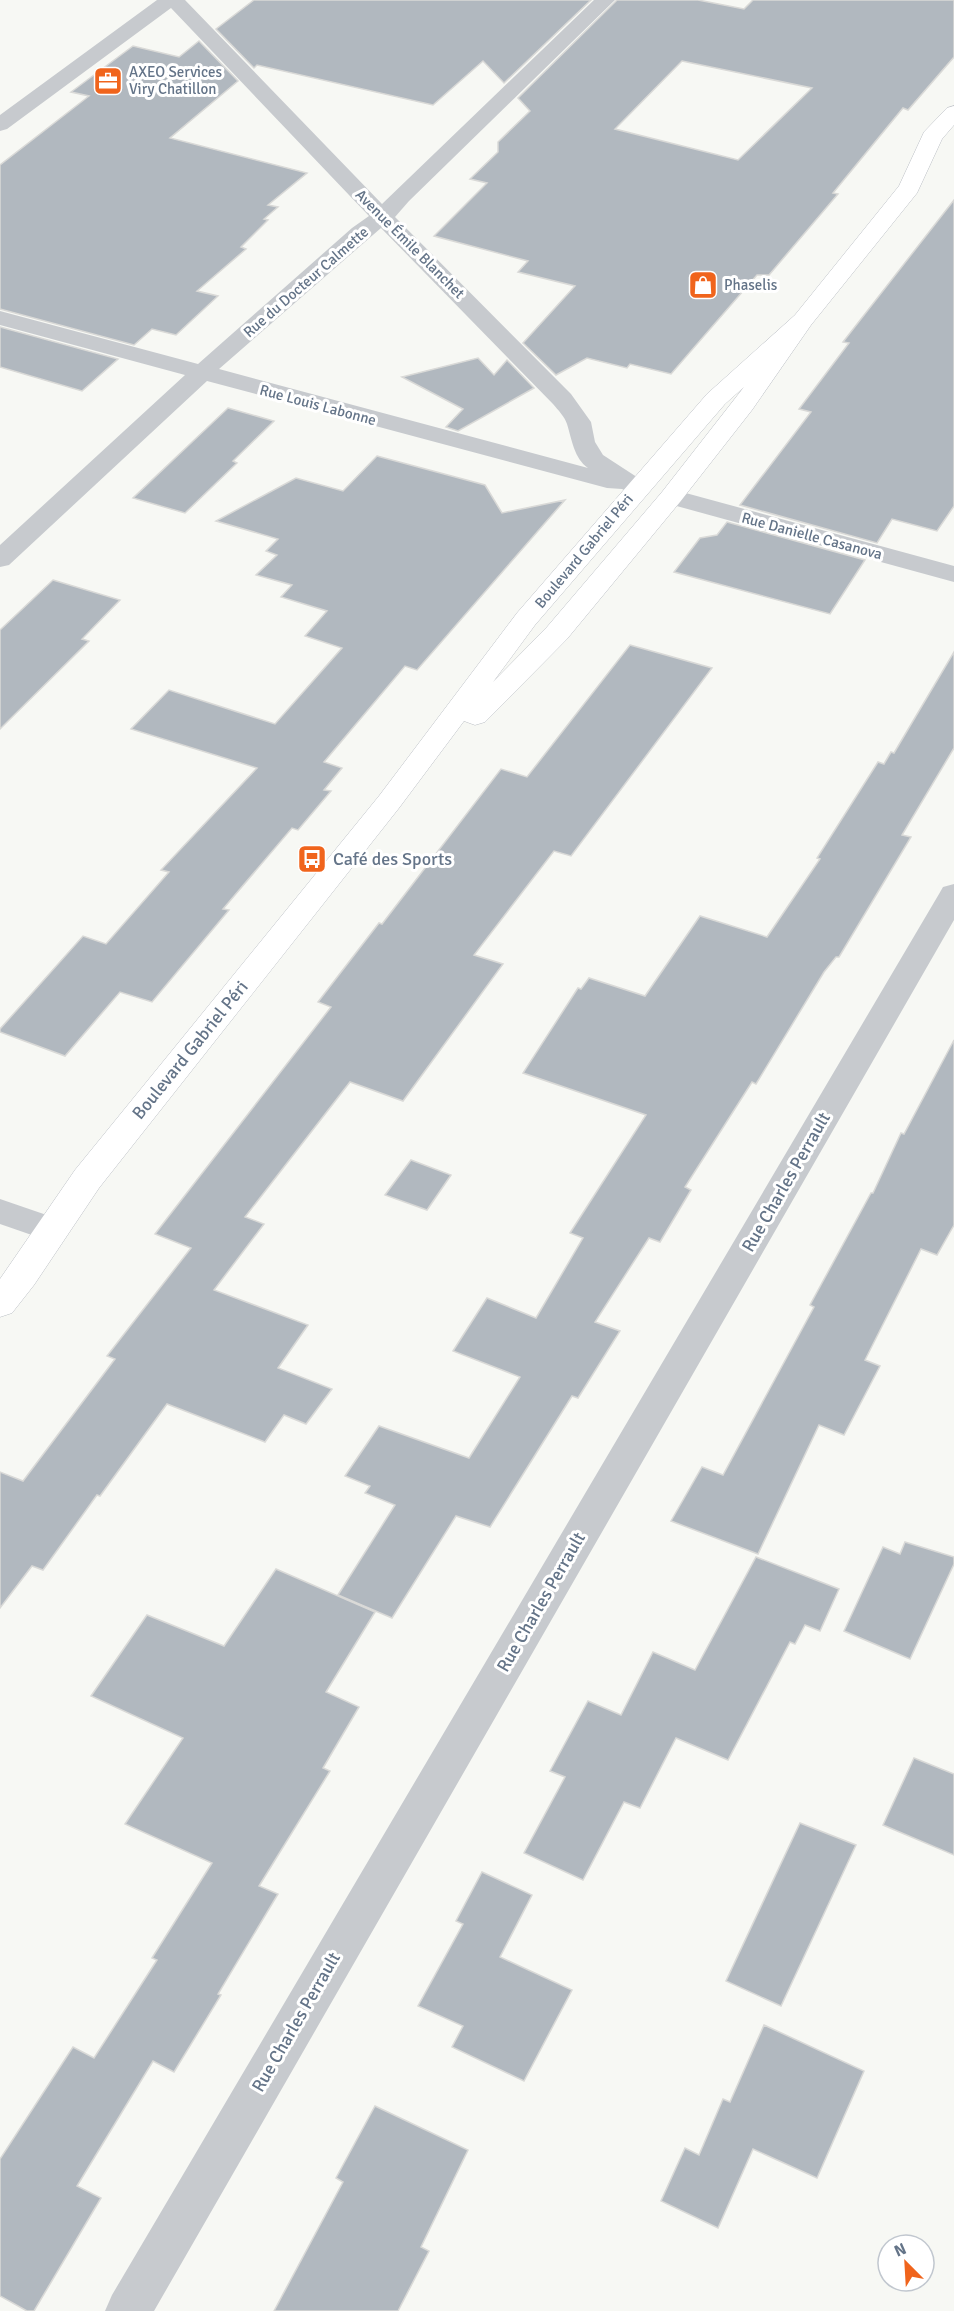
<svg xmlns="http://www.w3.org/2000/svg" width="954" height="2311" font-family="Signika,sans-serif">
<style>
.building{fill:#b1b8bf;stroke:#d9d9d7;stroke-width:1.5;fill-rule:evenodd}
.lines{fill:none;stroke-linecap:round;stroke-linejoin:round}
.secondary-casing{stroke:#bbbfc5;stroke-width:1}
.street{fill:#c7cace;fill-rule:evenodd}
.secondary{fill:#fff;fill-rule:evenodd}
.labels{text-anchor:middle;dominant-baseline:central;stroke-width:6;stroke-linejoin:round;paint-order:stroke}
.far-poi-label{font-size:15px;fill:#647488;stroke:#fff;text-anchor:start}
.far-street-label{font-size:15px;fill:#647488;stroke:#fff}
.poi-label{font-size:18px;fill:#647488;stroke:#fff;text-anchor:start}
.street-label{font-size:18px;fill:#647488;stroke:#fff}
</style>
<rect width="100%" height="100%" fill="#f7f8f4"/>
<g class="building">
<polygon points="254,0 591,0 504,83 483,61 433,105 257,65 254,68 216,29"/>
<path d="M617 0H698L744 9 753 0H954V57L908 110 903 108 833 193 838 194 769 275H757L671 374 630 364 627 368 587 358 556 375 523 343 575 286 518 272 528 261 434 236 487 183 470 179 498 152V142L530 111 518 98ZM682 61 812 88 738 160 615 129Z"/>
<polygon points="199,41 238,81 170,138 307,173 268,205 278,207 264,219 268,220 241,247 246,249 197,291 218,296 176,335 152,329 134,345 0,309 0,165 89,96 71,92 133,46 179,57"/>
<polygon points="954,200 954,506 937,531 892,519 877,543 740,505 811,412 799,409 849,343 843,342"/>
<polygon points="0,327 118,359 82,391 0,367"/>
<polygon points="478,358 494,375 507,360 534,388 458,431 446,427 463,409 402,377"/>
<polygon points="228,408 274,421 233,461 237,463 185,513 133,498"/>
<polygon points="377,456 485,485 502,513 565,500 417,670 405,666 324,762 342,768 324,790 331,791 298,830 292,828 223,909 229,910 152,1002 120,992 65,1056 0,1032 0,1029 83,936 106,944 169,872 161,870 257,768 131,729 169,690 275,724 342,648 305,636 327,611 281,597 292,585 256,575 277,555 266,551 278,539 216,521 296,478 343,491"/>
<polygon points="727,522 865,560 830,614 674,572 700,538 717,535"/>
<polygon points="53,580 120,600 82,639 89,641 0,729 0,630"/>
<polygon points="630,645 712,668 571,856 554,851 474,955 503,964 403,1101 350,1082 245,1217 264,1224 214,1290 308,1325 278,1368 332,1389 306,1424 284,1415 265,1442 167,1404 100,1496 97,1495 43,1570 32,1566 0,1608 0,1472 23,1481 115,1359 107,1356 191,1248 155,1234 331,1007 318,1002 379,923 382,924 501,769 527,777"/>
<polygon points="954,652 954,748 902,835 911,837 839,957 836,957 824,972 756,1084 752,1082 685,1187 691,1190 660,1242 649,1238 595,1322 620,1331 578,1398 572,1396 490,1527 456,1516 392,1618 338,1595 395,1505 365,1493 370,1486 345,1476 379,1426 469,1458 520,1377 453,1351 487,1298 536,1318 583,1238 570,1233 646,1115 523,1073 578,988 581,989 589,978 645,996 700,916 767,937 820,859 817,858 878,762 884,764 891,752 894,753"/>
<polygon points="954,1040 954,1225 937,1255 921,1249 865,1360 880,1366 844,1435 819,1425 758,1554 671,1521 702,1467 723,1475 814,1307 810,1305 871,1193 873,1193 901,1133 904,1134"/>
<polygon points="411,1160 451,1175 427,1210 385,1195"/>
<polygon points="905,1542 954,1557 954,1564 910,1659 844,1631 883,1547 900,1554"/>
<polygon points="756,1557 839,1589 820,1631 805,1625 795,1644 790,1642 728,1760 676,1738 640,1808 624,1802 583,1880 524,1853 565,1777 550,1771 588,1701 621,1715 653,1652 695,1670"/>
<polygon points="276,1569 375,1612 326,1692 359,1707 323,1768 330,1771 259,1886 278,1894 218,1994 221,1995 174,2072 153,2061 77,2186 101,2198 34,2311 27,2311 0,2296 0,2159 73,2047 94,2058 157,1960 152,1958 212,1863 125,1824 183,1738 91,1696 147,1615 224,1646"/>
<polygon points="914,1758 954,1774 954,1855 883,1825"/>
<polygon points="800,1823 856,1845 781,2006 726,1981"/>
<polygon points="482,1872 532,1895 500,1957 572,1990 524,2081 452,2047 463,2026 418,2006 463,1924 456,1921"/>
<polygon points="764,2025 864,2071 817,2178 753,2149 718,2228 661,2201 685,2148 699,2155 723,2099 730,2102"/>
<polygon points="375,2106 468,2150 421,2247 429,2251 398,2311 274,2311 343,2182 336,2178"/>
</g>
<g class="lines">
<g class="secondary-casing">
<path id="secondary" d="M954 106V125L942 139 917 193 811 325 752 410 680 502 567 639 485 722 475 725 464 721 399 808 99 1188 34 1285 12 1313 0 1317V1279L75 1170 379 796 517 613 707 394 795 315 899 186 924 132 947 108ZM744 387 662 492 547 627 493 682 535 625 725 404Z"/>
</g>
<g class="street">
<path d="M157 0H185L382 204 594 0H615L409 201 395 217 571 394 591 422 595 442 603 455 646 483 650 488 646 493 637 496 622 489 607 488 207 381 9 565 0 567V545L185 375 0 325V311L198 364 352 228 369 216 171 8 7 129 0 131V115ZM381 228 553 404C558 410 565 417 567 424 572 440 574 458 588 468L219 369Z"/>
<polygon points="671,489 954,566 954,582 662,502 658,497 662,492"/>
<polygon points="954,884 954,920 154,2311 105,2311 112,2295 939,894 943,887"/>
<polygon points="0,1199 64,1221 69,1230 64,1239 52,1242 0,1224"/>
</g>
<use href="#secondary" class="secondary"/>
</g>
<defs>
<g id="office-square" transform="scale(1.5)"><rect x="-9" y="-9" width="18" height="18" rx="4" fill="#f0641c" stroke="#fff"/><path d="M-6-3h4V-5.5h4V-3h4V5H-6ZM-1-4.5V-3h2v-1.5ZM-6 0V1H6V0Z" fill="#fff"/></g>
<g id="shop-square" transform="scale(1.5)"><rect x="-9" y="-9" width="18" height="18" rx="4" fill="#f0641c" stroke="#fff"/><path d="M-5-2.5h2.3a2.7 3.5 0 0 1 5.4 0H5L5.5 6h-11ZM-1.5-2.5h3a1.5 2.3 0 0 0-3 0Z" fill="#fff"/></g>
<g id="bus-square" transform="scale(1.5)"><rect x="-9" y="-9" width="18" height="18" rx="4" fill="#f0641c" stroke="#fff"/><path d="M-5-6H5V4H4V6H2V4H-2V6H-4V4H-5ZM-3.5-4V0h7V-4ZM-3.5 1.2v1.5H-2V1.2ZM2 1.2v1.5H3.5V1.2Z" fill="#fff"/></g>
</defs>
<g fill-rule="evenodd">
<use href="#office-square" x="108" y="81"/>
<use href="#shop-square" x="703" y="285"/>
<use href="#bus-square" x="312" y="859"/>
</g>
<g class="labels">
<g class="far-poi-label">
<text x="129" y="72">AXEO Services<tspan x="129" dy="17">Viry Chatillon</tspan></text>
<text x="724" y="285">Phaselis</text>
</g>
<g class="far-street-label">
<text transform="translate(410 244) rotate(45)">Avenue Émile Blanchet</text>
<text transform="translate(306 282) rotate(-41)">Rue du Docteur Calmette</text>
<text transform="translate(318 405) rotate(15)">Rue Louis Labonne</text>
<text transform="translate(812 536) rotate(15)">Rue Danielle Casanova</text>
<text transform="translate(584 551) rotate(-50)">Boulevard Gabriel Péri</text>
</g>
<g class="poi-label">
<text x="333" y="859">Café des Sports</text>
</g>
<g class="street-label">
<text transform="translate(190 1050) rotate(-51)">Boulevard Gabriel Péri</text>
<text transform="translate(786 1182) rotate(-60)">Rue Charles Perrault</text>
<text transform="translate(541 1602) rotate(-60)">Rue Charles Perrault</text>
<text transform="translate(296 2022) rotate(-60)">Rue Charles Perrault</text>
</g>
</g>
<g transform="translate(906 2263) rotate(336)"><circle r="28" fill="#ffffff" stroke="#c1c7cf" stroke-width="1.5"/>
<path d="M0-4.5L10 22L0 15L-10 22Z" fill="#f0641c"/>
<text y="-9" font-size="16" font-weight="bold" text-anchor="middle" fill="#647488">N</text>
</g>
</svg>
